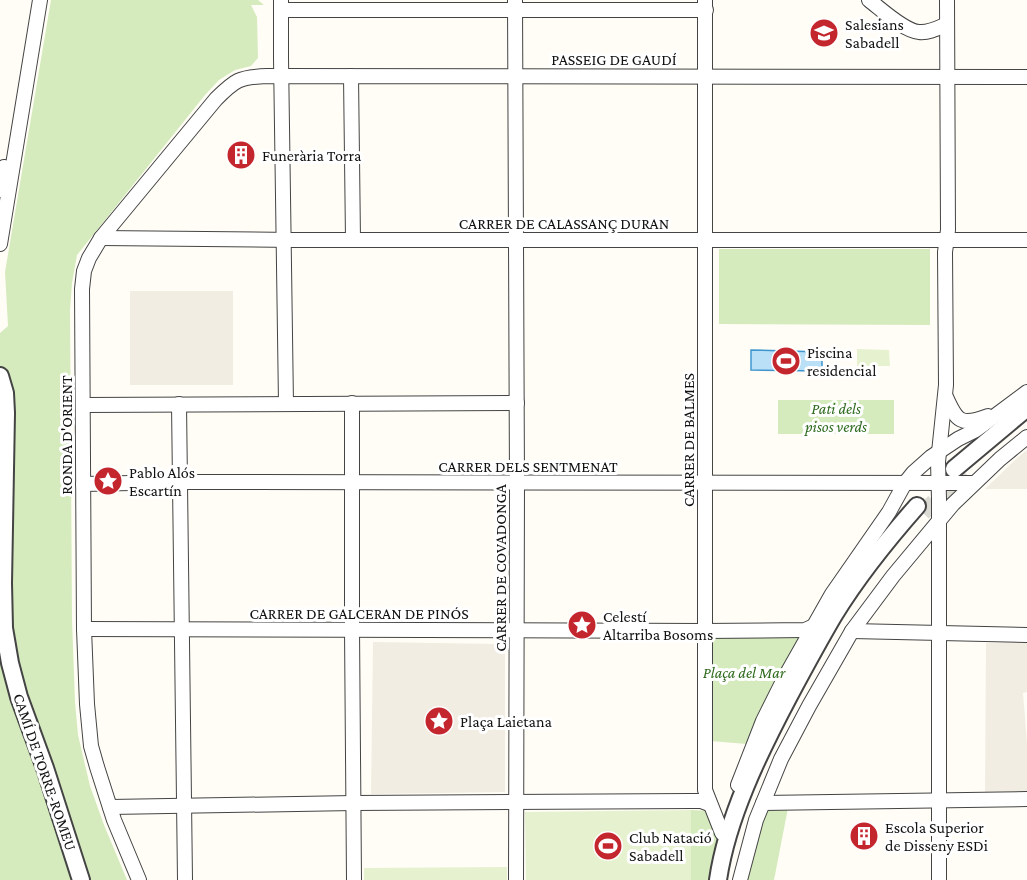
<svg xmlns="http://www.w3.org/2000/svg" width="1027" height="880" font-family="'Crimson Pro',serif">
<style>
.green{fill:#d5ebbd}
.pitch{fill:#e6f2cf}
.plaza{fill:#f1ede2}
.water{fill:#b9e0f7;stroke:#3f96cf;stroke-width:1.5}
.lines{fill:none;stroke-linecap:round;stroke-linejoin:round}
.tertiary-tunnel{stroke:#dbdad3;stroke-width:16;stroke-dasharray:16 8;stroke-linecap:butt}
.minor-casing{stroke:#444;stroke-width:16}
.tertiary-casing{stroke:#444;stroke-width:20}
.minor{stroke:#fff;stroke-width:14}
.tertiary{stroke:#fff;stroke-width:16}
.labels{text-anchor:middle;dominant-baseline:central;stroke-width:6;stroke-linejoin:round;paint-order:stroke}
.poi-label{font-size:16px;fill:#111;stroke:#fff;text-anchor:start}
.street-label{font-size:16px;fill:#111;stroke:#fff}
.park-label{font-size:16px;font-style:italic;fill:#2f6b1f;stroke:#fff}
</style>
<rect width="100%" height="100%" fill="#fffdf5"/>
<g class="green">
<polygon points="51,0 258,0 264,5 251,5 257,17 258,58 251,66 235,70 219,80 205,95 77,255 72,283 70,310 72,619 75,702 78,735 90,786 104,825 127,880 0,880 0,333 8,326 5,272"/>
<polygon points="719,249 930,249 930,325 719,324"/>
<rect x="778" y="400" width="116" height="34"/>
<polygon points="718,636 801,637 747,744 710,741 708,645"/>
<polygon points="765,807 788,808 774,880 743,880"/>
<polygon points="691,810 710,811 722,833 710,880 691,880"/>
</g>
<g class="pitch">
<polygon points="857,349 889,350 890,366 857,366"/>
<polygon points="691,810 691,880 526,880 525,812"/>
<polygon points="507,867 507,880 364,880 364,868"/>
</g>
<g class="plaza">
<rect x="130" y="291" width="103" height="94"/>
<polygon points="1027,450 1027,489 985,489 1017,458"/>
<polygon points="373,642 497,644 505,649 505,792 371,794"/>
<polygon points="1027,642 1027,692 1023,693 1027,743 1027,793 985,793 986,643"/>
</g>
<polygon class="water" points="751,350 822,352 822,371 751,370"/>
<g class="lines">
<polyline class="tertiary-tunnel" points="923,513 963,471"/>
<g class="minor-casing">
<g id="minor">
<polyline points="281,0 281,58 286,404"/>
<polyline points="515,0 517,483 516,880"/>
<polyline points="705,0 705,790 722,833"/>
<path d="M869 0C881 9 904 31 919 32 929 33 938 28 947 24"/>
<polyline points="282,10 706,10"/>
<polyline points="351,76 353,240"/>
<polyline points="0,190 4,167"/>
<polyline points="101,238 293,240 1027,240"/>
<polyline points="0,244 40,0"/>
<path d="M946 397C957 422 961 426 988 416"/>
<polyline points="352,403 352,629 354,880"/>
<polyline points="179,404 185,880"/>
<polyline points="84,405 517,403"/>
<polyline points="83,484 180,482 974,483"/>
<polyline points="84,629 704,631 805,630 814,626"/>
<polyline points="852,631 1027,635"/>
<polyline points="738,785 763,721 785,677 832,594 889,512 905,483 913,473 931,457 958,439 976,430 1027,392"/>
<polyline points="763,803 1027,799"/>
<polyline points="110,807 354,803 692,801 701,801 709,804"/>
<path d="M139 880 114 820 97 767 91 746 87 704 84 629 82 289 84 271 89 258 101 238 216 99C235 80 239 77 267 76L1027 77"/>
<polyline points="740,880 756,820 781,759 809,706 852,631 893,576 953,504 1000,459 1027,437"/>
<polyline points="939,880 939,499 938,462 946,385 945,252 948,230 947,0"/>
</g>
</g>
<g class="tertiary-casing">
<g id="tertiary">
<polyline points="0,376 5,393 6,413 3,583 4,628 10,663 19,697 45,768 81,880"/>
<polyline points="954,469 1027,408"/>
<path d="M718 880C727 818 759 753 788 698 803 670 818 642 834 615 858 576 887 540 917 506"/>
</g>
</g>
<use href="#minor" class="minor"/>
<use href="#tertiary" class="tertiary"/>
</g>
<defs>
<g id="school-disc" transform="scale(1.5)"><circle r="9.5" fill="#c4262e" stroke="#fff"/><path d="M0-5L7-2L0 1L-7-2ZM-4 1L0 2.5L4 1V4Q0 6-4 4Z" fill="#fff"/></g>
<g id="building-disc" transform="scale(1.5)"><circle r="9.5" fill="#c4262e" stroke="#fff"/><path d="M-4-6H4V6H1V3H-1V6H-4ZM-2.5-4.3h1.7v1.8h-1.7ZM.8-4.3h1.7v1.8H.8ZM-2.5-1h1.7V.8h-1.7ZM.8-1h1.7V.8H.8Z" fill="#fff"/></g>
<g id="stadium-disc" transform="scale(1.5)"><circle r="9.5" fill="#c4262e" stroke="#fff"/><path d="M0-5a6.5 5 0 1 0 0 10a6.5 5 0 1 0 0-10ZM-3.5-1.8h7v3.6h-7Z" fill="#fff"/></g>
<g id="sight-disc" transform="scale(1.5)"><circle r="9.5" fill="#c4262e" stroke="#fff"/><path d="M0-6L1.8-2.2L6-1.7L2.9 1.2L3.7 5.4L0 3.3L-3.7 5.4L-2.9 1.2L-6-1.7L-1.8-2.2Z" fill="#fff"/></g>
</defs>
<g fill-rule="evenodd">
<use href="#school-disc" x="824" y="33"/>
<use href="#building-disc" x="241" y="155"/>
<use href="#stadium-disc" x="786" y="361"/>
<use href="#sight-disc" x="108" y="481"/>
<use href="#sight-disc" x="582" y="625"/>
<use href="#sight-disc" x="439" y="721"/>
<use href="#building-disc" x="864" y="836"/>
<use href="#stadium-disc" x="608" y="846"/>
</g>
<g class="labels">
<g class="poi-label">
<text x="845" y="24">Salesians<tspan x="845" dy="18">Sabadell</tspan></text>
<text x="262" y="155">Funerària Torra</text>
<text x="807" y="352">Piscina<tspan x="807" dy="18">residencial</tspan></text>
<text x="129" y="472">Pablo Alós<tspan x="129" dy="18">Escartín</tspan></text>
<text x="603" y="616">Celestí<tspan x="603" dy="18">Altarriba Bosoms</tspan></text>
<text x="460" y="721">Plaça Laietana</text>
<text x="885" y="827">Escola Superior<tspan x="885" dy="18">de Disseny ESDi</tspan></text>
<text x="629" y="837">Club Natació<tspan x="629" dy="18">Sabadell</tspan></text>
</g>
<g class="street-label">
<text x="614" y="59">PASSEIG DE GAUDÍ</text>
<text x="564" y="223">CARRER DE CALASSANÇ DURAN</text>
<text transform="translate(66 435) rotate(-90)">RONDA D'ORIENT</text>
<text transform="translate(688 440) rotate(-90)">CARRER DE BALMES</text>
<text x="528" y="466">CARRER DELS SENTMENAT</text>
<text transform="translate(500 568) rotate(-90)">CARRER DE COVADONGA</text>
<text x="359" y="613">CARRER DE GALCERAN DE PINÓS</text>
<text transform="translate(45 772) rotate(71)">CAMÍ DE TORRE-ROMEU</text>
</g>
<g class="park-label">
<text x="836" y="408">Pati dels<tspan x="836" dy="18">pisos verds</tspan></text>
<text x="744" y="672">Plaça del Mar</text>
</g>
</g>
</svg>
